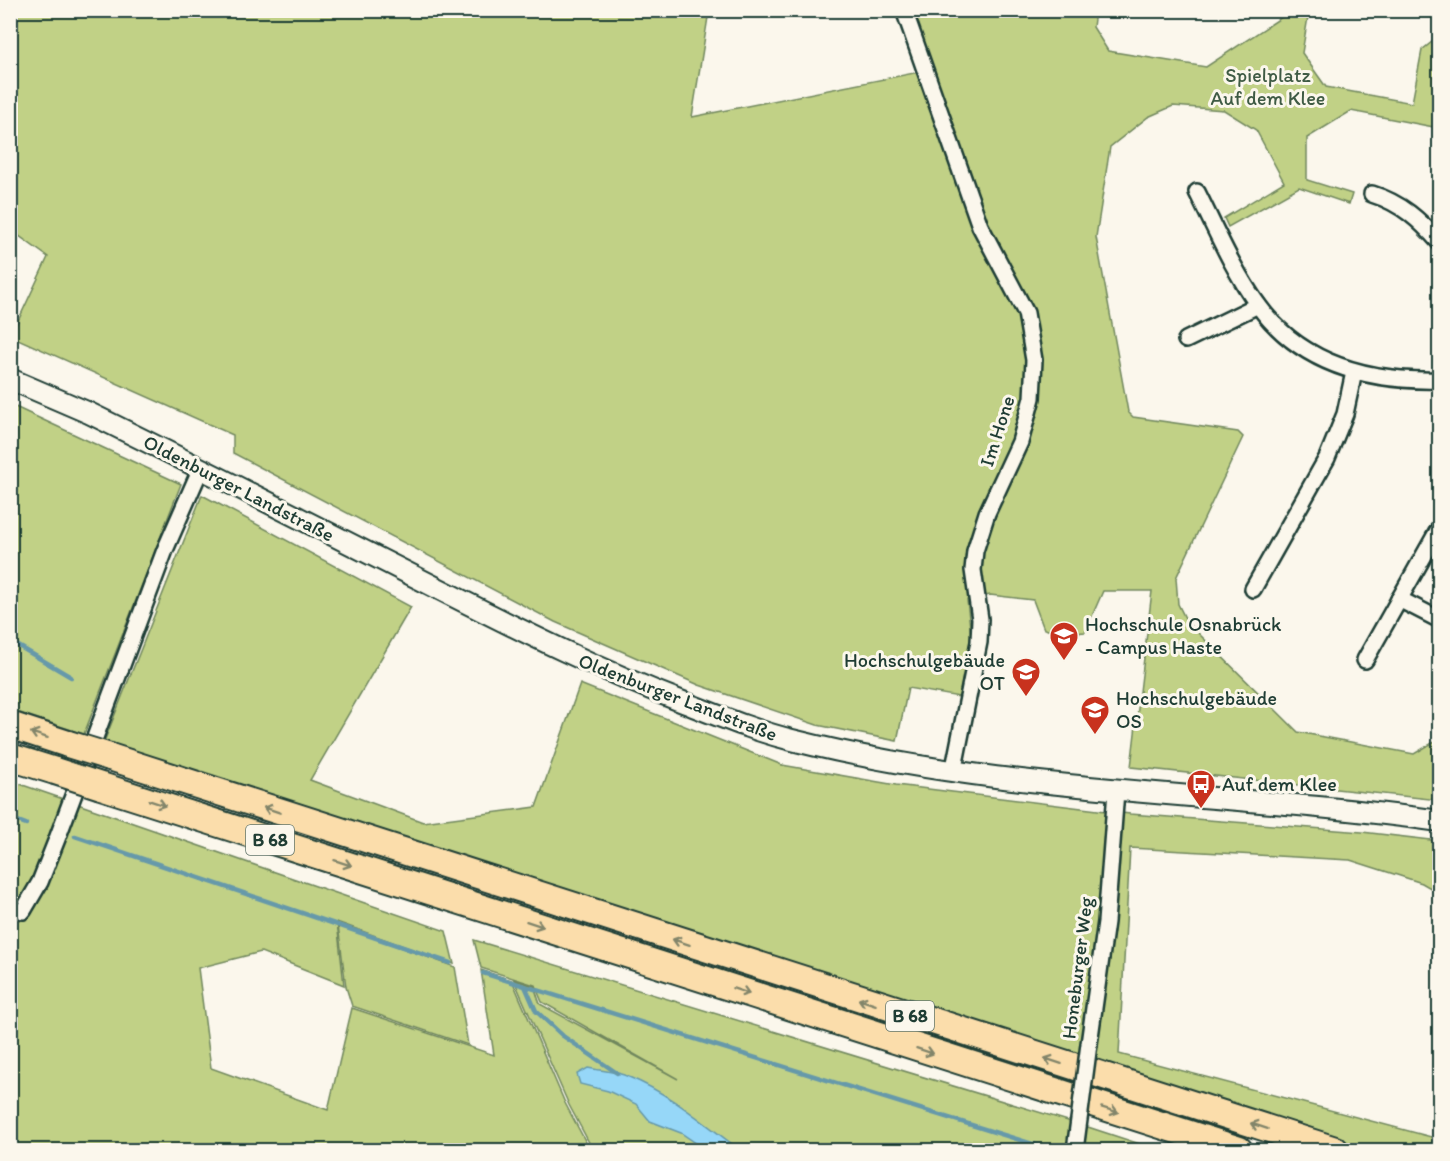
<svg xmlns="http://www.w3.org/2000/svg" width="1450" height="1161" font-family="Itim,sans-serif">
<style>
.green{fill:#c1d186;stroke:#70875d;stroke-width:1.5}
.water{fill:#96d7f8;stroke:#69a;stroke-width:1.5}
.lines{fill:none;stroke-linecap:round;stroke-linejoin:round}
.stream{stroke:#69a;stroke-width:4.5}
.minor-casing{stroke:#1f3d34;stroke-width:20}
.tertiary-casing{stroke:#1f3d34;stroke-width:24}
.trunk-casing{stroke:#1f3d34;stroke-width:30}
.minor{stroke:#fbf7ec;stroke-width:15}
.tertiary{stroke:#fbf7ec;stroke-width:20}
.trunk{stroke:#fbddab;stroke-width:26}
.minor-bridge-casing{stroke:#1f3d34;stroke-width:20;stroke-linecap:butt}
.trunk-bridge-casing{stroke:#1f3d34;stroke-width:30;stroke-linecap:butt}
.minor-bridge{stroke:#fbf7ec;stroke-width:15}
.trunk-bridge{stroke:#fbddab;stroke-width:26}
.oneway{stroke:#82856a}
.labels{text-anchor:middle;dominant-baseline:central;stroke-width:6;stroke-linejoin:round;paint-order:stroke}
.shield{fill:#fbf7ec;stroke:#61756b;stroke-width:1.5}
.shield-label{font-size:18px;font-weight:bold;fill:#1f3d34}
.park-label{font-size:20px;fill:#3f5b44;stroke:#fbf7ec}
.street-label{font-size:20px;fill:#1f3d34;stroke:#fbf7ec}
.poi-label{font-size:20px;fill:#1f3d34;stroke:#fbf7ec;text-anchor:start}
</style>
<rect width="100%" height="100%" fill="#fbf7ec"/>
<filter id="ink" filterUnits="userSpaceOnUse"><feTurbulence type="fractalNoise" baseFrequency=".0167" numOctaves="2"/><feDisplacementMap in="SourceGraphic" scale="12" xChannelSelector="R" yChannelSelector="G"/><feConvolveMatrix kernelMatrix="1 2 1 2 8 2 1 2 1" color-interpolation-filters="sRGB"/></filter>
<g filter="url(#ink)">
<g class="green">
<polygon points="11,11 709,11 692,117 919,72 939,132 952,131 911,11 1095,11 1093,27 1108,51 1206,67 1285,15 1286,11 1309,11 1302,53 1326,87 1412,103 1422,50 1432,42 1439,46 1439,128 1351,111 1307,138 1307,180 1352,194 1349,204 1299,187 1228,227 1224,218 1284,182 1256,130 1224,110 1173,106 1148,117 1110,147 1096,237 1128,412 1133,417 1238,432 1243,437 1176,578 1178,604 1187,622 1298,732 1414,754 1439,739 1439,800 1131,767 1152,591 1103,591 1085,632 1062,634 1044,629 1033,600 990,595 967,600 971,637 959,697 908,688 897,741 817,725 699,685 555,622 233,453 233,435 11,336 48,257 11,230"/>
<polygon points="11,405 181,484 84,734 11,710"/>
<polygon points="202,495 411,607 310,780 423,822 536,807 580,684 782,765 896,785 1130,814 1362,832 1439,841 1439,893 1422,883 1350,860 1130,848 1119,1054 1439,1139 1439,1150 1365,1150 1071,1060 1072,1052 104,742"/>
<polygon points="11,781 446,931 454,964 337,922 344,985 261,952 198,968 211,1068 328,1110 352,1008 494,1055 481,970 512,980 565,1103 590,1150 11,1150"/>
<polygon points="338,925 455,967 468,1045 352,1006 346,987"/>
<polygon points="474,940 1091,1128 1158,1150 593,1150 569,1105 514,980 534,986 540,1004 678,1079 542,1002 535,985 481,968"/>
</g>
<path class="water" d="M588 1068C602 1071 616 1071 629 1077 669 1093 706 1125 740 1150H701L700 1146 681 1133 650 1121 636 1104 608 1091 580 1084 577 1074Z"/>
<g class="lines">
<g class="stream">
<polyline points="10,641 71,677"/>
<polyline points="10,818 26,824"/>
<polyline points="75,836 450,963"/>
<polyline points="483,973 1042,1147"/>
<polyline points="525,986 536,1011 563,1036 617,1073"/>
</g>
<g class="minor-casing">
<g id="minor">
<polyline points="904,10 980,226 1026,313 1034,360 1032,398 1020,442 987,513 975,551 973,570 980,619 979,642 953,773"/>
<path d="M1197 192C1215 228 1234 272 1258 305 1301 365 1370 382 1440 380"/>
<path d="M1372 194C1401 203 1420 220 1440 243"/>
<polyline points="1186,340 1258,305"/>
<polyline points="1253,589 1327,458 1345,414 1354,372"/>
<polyline points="1399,599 1440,620"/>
<polyline points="1365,660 1440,527"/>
<polyline points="23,911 40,882 57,839 165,550 201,468"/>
<polyline points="1089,1044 1106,922 1116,791"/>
</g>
</g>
<g class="tertiary-casing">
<path id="tertiary" d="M10 379 89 413C209 472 329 533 449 594 526 633 602 671 683 702 719 716 755 731 792 740 1005 794 1223 791 1440 821"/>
</g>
<g class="trunk-casing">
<g id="trunk">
<polyline points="10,725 68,744"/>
<polyline points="10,757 55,771"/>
<polyline points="110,757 1335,1150"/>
<polyline points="101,786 1239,1150"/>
</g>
</g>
<use href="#minor" class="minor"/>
<use href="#tertiary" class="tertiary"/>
<use href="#trunk" class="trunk"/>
<g class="minor-bridge-casing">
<polyline id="minor-bridge" points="1075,1150 1089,1044"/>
</g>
<g class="trunk-bridge-casing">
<g id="trunk-bridge">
<polyline points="68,744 110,757"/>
<polyline points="55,771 101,786"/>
</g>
</g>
<use href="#minor-bridge" class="minor-bridge"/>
<use href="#trunk-bridge" class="trunk-bridge"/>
</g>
<defs><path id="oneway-shaft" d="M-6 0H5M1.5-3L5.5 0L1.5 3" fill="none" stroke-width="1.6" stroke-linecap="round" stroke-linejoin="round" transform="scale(1.5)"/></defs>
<g class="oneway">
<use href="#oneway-shaft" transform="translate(39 735) rotate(-162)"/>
<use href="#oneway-shaft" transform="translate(157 803) rotate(18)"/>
<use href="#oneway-shaft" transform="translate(272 810) rotate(-162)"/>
<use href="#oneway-shaft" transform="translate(343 863) rotate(18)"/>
<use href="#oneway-shaft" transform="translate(535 924) rotate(18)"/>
<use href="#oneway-shaft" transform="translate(681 942) rotate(-162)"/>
<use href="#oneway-shaft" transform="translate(741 991) rotate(18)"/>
<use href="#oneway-shaft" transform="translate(867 1002) rotate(-162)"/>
<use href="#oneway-shaft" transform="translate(925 1051) rotate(18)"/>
<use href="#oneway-shaft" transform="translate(1053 1061) rotate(-162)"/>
<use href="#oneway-shaft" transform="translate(1110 1110) rotate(17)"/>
<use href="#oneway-shaft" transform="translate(1259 1126) rotate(-162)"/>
</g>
</g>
<defs>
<g id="university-pin" transform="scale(1.5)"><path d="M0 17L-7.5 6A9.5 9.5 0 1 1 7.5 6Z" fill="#c8321e" stroke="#fbf7ec"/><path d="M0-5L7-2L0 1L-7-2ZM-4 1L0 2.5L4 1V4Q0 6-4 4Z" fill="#fff"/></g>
<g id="bus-pin" transform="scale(1.5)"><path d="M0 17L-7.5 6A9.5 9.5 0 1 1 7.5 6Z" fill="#c8321e" stroke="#fbf7ec"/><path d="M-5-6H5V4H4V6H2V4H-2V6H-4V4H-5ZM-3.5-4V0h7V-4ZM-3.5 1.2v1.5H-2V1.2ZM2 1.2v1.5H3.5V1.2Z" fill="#fff"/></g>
</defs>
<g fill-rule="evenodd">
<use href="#university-pin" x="1064" y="636"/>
<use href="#university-pin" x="1026" y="672"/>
<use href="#university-pin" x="1095" y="710"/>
<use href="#bus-pin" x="1201" y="784"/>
</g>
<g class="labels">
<g class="shield">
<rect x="246" y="825" width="48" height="30" rx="4.5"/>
<rect x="886" y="1001" width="48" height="30" rx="4.5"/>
</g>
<g class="shield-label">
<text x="270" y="840">B 68</text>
<text x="910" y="1016">B 68</text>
</g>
<g class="park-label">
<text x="1268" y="75">Spielplatz<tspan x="1268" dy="23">Auf dem Klee</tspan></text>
</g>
<g class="street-label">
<text transform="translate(997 431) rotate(-72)">Im Hone</text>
<text transform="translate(239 488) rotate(27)">Oldenburger Landstraße</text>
<text transform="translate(678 697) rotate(21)">Oldenburger Landstraße</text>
<text transform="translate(1077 968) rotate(-83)">Honeburger Weg</text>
</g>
<g class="poi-label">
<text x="1085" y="624">Hochschule Osnabrück<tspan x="1085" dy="23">- Campus Haste</tspan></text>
<text x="1005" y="660" text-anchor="end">Hochschulgebäude<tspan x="1005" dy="23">OT</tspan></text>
<text x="1116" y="698">Hochschulgebäude<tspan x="1116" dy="23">OS</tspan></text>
<text x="1222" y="784">Auf dem Klee</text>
</g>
</g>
<rect width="1450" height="1161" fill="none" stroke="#fbf7ec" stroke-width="36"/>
<rect x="18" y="18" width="1414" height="1125" fill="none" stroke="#1f3d34" stroke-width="2" filter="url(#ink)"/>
</svg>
